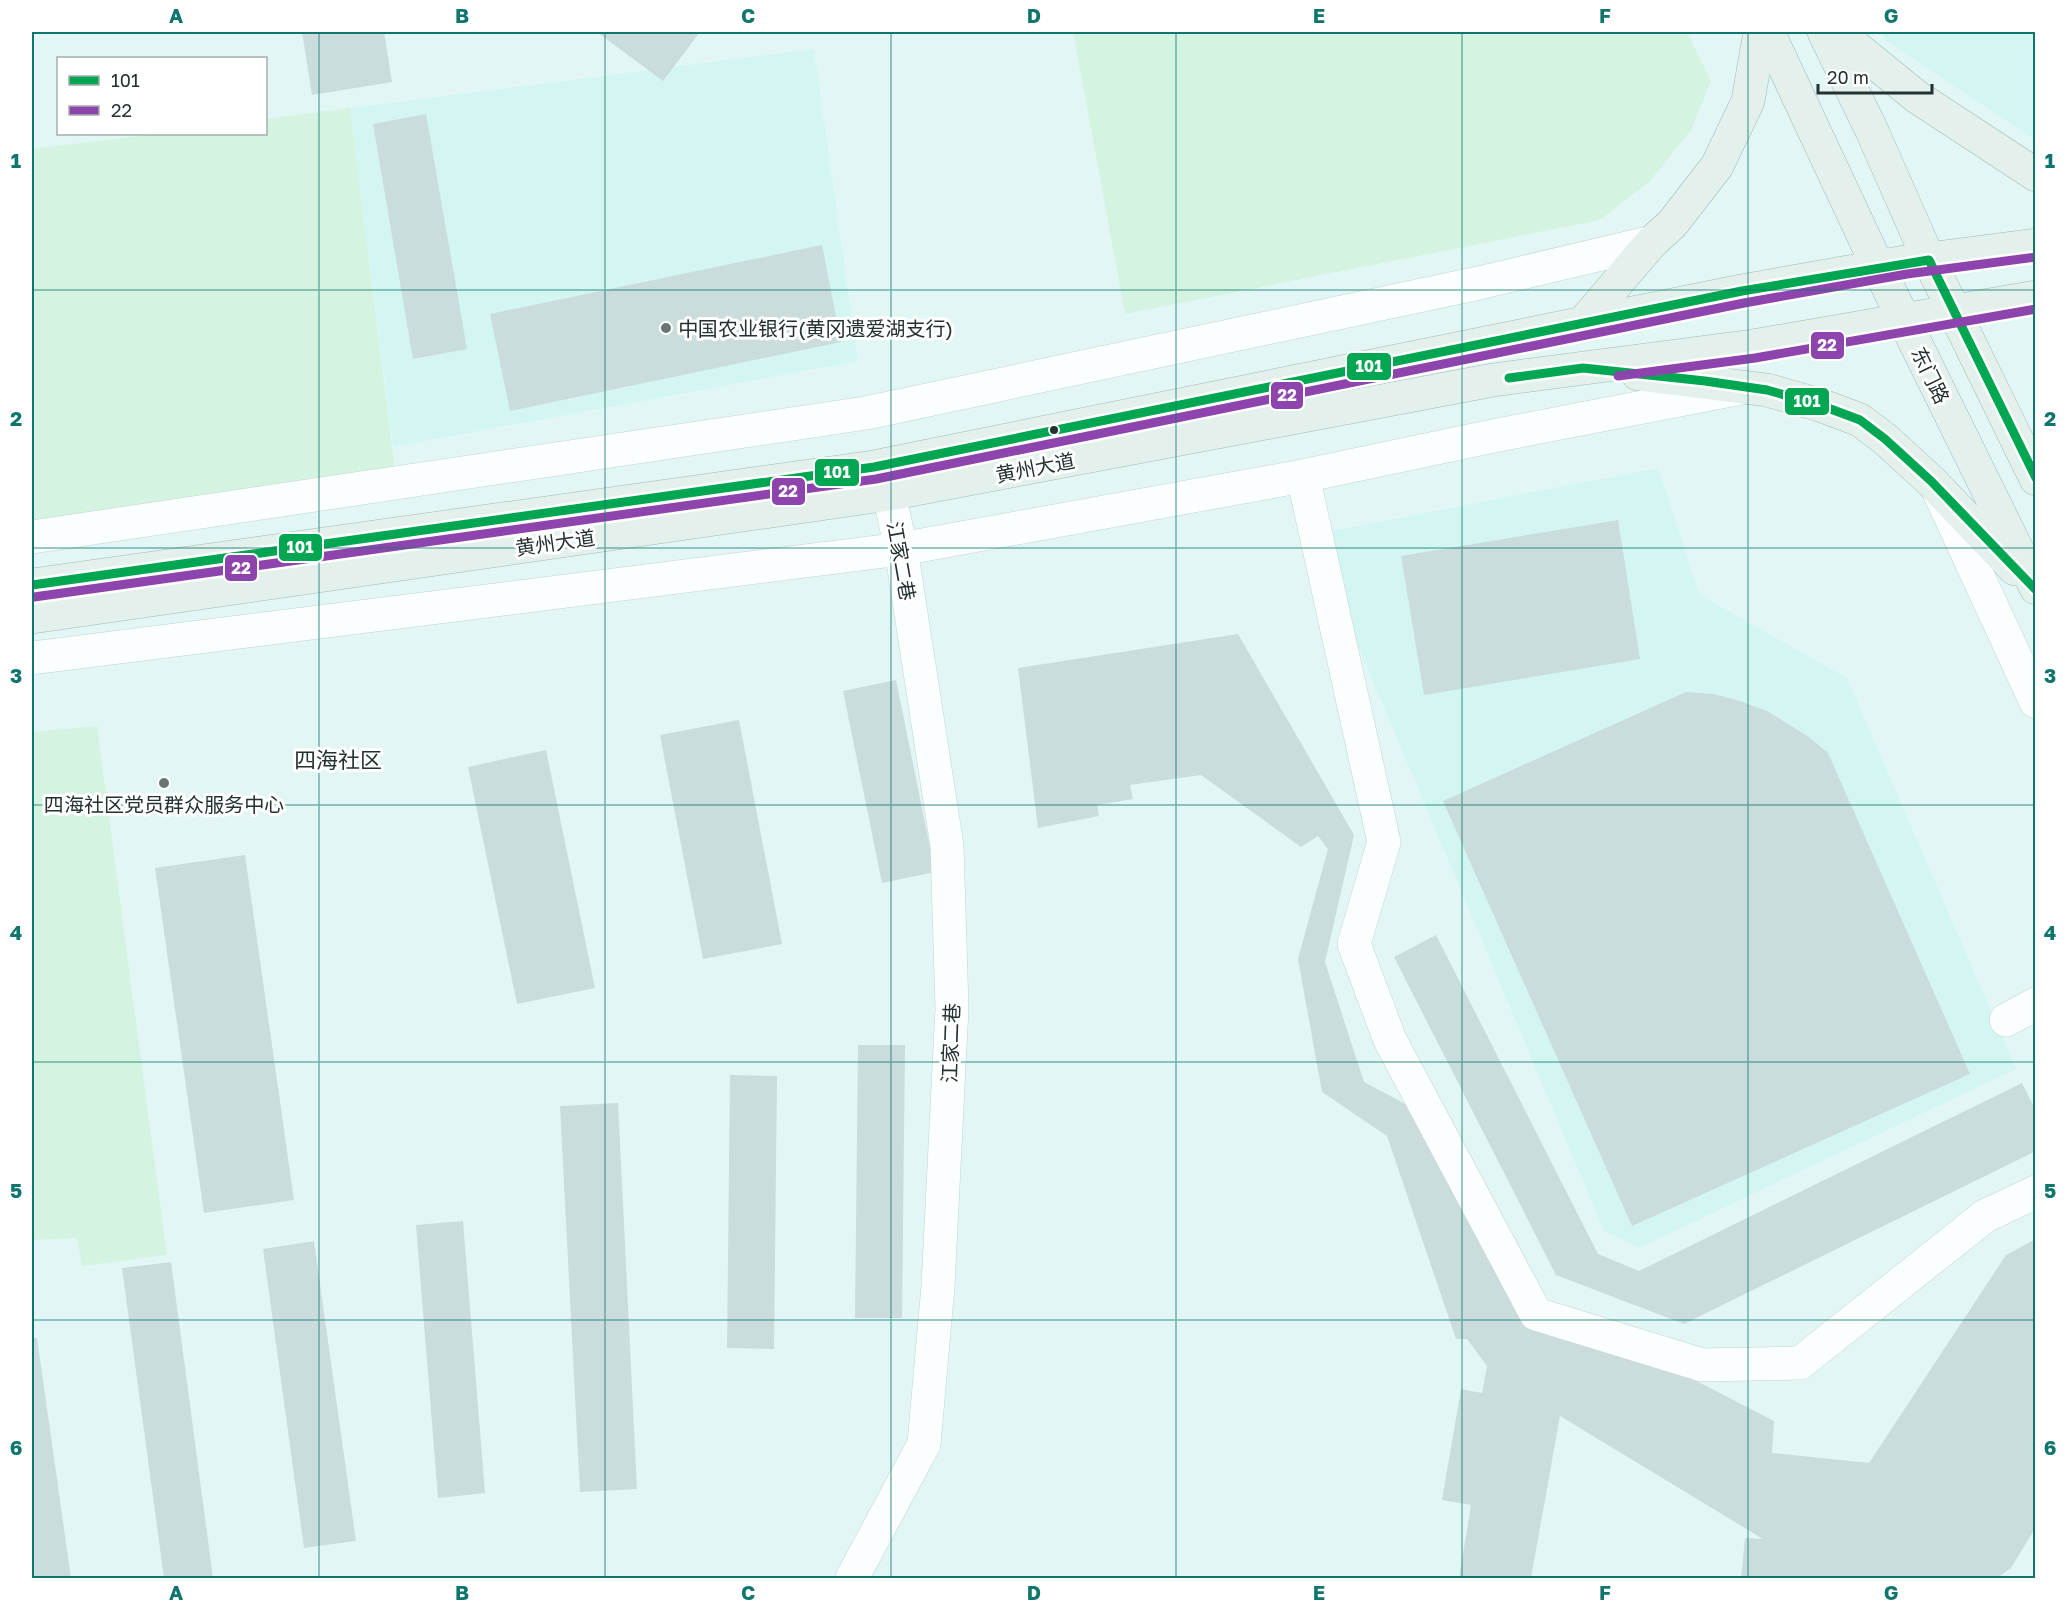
<svg xmlns="http://www.w3.org/2000/svg" width="2067" height="1610" font-family="'Golos Text','Noto Sans SC',sans-serif">
<style>
.built{fill:#d3f6f2}
.green{fill:#d4f4e1}
.building{fill:#cbdcdc}
.lines{fill:none;stroke-linecap:round;stroke-linejoin:round}
.minor-casing{stroke:#c3d3d1;stroke-width:34}
.major-casing{stroke:#9fbbb5;stroke-width:34}
.minor{stroke:#fbfefe;stroke-width:33}
.major{stroke:#e3f0ec;stroke-width:33}
.bus-1-casing{stroke:#fff;stroke-width:14}
.bus-2-casing{stroke:#fff;stroke-width:14}
.bus-1{stroke:#00a651;stroke-width:9}
.bus-2{stroke:#8e44ad;stroke-width:9}
.grid{fill:none;stroke:#0f766e;stroke-width:1.5;stroke-opacity:0.55}
.poi-dot{fill:#667675;stroke:#fff;stroke-width:2}
.bus-dot{fill:#233130;stroke:#fff;stroke-width:2}
.labels{text-anchor:middle;dominant-baseline:central;stroke-width:6;stroke-linejoin:round;paint-order:stroke}
.poi-label{font-size:20px;fill:#233130;stroke:#fff;text-anchor:start}
.street-label{font-size:20px;fill:#233130;stroke:#fff}
.quarter-label{font-size:22px;fill:#233130;stroke:#fff}
.line-badge{stroke:#fff;stroke-width:2}
.badge-label{font-size:16px;text-anchor:middle;font-weight:bold;fill:#fff}
.neatline{fill:none;stroke:#0f766e;stroke-width:2}
.grid-label{font-size:20px;text-anchor:middle;font-weight:bold;fill:#0f766e}
</style>
<rect width="100%" height="100%" fill="#e2f7f5"/>
<g class="built">
<polygon points="1881,32 2035,32 2035,140 1886,41"/>
<polygon points="814,49 858,361 393,447 350,108"/>
<polygon points="1658,468 1700,595 1847,678 2016,1069 1639,1248 1604,1231 1335,591 1326,532"/>
</g>
<g class="green">
<polygon points="1073,32 1687,32 1711,81 1691,130 1649,182 1600,220 1125,314"/>
<polygon points="350,108 396,479 32,526 32,149 155,134 266,134 266,119"/>
<polygon points="97,726 167,1255 82,1266 77,1238 32,1240 32,732"/>
</g>
<g class="building">
<polygon points="302,32 384,32 392,82 312,95"/>
<polygon points="597,32 700,32 663,81"/>
<polygon points="426,114 467,349 413,359 373,124"/>
<polygon points="822,245 841,342 510,411 490,314"/>
<polygon points="1618,520 1640,659 1424,695 1401,556"/>
<polygon points="1238,634 1354,835 1325,962 1364,1082 1411,1107 1525,1325 1683,1374 1774,1421 1772,1453 1869,1463 2006,1255 2036,1239 2036,1527 2011,1568 1997,1578 1741,1578 1745,1538 1763,1539 1560,1416 1531,1578 1459,1578 1471,1505 1442,1500 1461,1389 1482,1393 1487,1366 1467,1339 1456,1339 1387,1136 1322,1092 1298,959 1328,849 1318,836 1301,847 1201,775 1130,785 1133,799 1097,805 1099,816 1038,828 1018,668"/>
<polygon points="896,680 935,872 882,883 843,691"/>
<polygon points="1686,692 1714,694 1740,701 1767,711 1809,737 1828,753 1970,1074 1632,1226 1443,801"/>
<polygon points="739,720 782,944 703,959 660,735"/>
<polygon points="546,750 595,988 517,1004 468,767"/>
<polygon points="245,855 294,1200 204,1213 155,868"/>
<polygon points="1436,935 1598,1254 1639,1271 2022,1083 2036,1111 2036,1151 1684,1324 1556,1275 1394,957"/>
<polygon points="858,1045 905,1045 902,1318 855,1318"/>
<polygon points="730,1075 777,1076 774,1349 727,1348"/>
<polygon points="618,1103 637,1489 580,1492 560,1106"/>
<polygon points="463,1221 485,1493 438,1498 416,1225"/>
<polygon points="314,1241 356,1541 304,1548 263,1249"/>
<polygon points="171,1262 213,1578 164,1578 122,1268"/>
<polygon points="32,1338 37,1338 71,1578 32,1578"/>
</g>
<g class="lines">
<g class="minor-casing">
<g id="minor">
<polyline points="1303,476 1384,842 1354,944 1390,1040 1536,1314 1702,1365 1800,1363 1985,1216 2036,1192"/>
<polyline points="1939,492 2036,702"/>
<polyline points="32,537 866,413 1479,283 1652,242"/>
<polyline points="32,658 901,549 1303,476 1493,436 1736,389"/>
<polyline points="2006,1020 2036,1004"/>
<polyline points="852,1578 924,1444 938,1286 952,1008 947,846 901,549 889,494"/>
</g>
</g>
<g class="major-casing">
<g id="major">
<polyline points="1768,32 1878,267 2036,588"/>
<polyline points="1824,32 1872,131 1929,260 2036,479"/>
<polyline points="1837,32 1917,97 2036,175"/>
<polyline points="1582,324 1652,242 1672,224 1717,166 1748,101 1760,32"/>
<polyline points="1638,374 1767,390 1820,405 1860,420 1885,439 1931,481 2015,569"/>
<polyline points="32,585 874,467 1742,291 1905,262 2036,245"/>
<polyline points="32,617 889,494 1493,380 1753,346 2036,297"/>
</g>
</g>
<use href="#minor" class="minor"/>
<use href="#major" class="major"/>
<g class="bus-1-casing">
<g id="bus-1">
<polyline points="1509,378 1583,368 1705,381 1767,390 1820,405 1860,420 1885,439 1931,481 2036,590"/>
<polyline points="32,585 874,467 1742,291 1929,260 2036,478"/>
</g>
</g>
<g class="bus-2-casing">
<g id="bus-2">
<polyline points="1618,376 1755,358 2036,309"/>
<polyline points="34,597 876,479 1744,303 1907,274 2036,257"/>
</g>
</g>
<use href="#bus-1" class="bus-1"/>
<use href="#bus-2" class="bus-2"/>
</g>
<path class="grid" d="M319 32V1578M605 32V1578M891 32V1578M1176 32V1578M1462 32V1578M1748 32V1578M32 290H2036M32 548H2036M32 805H2036M32 1062H2036M32 1320H2036"/>
<g class="poi-dot">
<circle cx="666" cy="328" r="6"/>
<circle cx="164" cy="783" r="6"/>
</g>
<circle class="bus-dot" cx="1054" cy="430" r="5"/>
<g class="labels">
<g class="poi-label">
<text x="678" y="328">中国农业银行(黄冈遗爱湖支行)</text>
<text x="164" y="804" text-anchor="middle">四海社区党员群众服务中心</text>
</g>
<g class="street-label">
<text transform="translate(1931 375) rotate(64)">东门路</text>
<text transform="translate(1035 467) rotate(-11)">黄州大道</text>
<text transform="translate(555 542) rotate(-8)">黄州大道</text>
<text transform="translate(902 561) rotate(80)">江家二巷</text>
<text transform="translate(950 1043) rotate(-88)">江家二巷</text>
</g>
<g class="quarter-label">
<text x="338" y="759">四海社区</text>
</g>
</g>
<g class="line-badge">
<rect x="1810" y="331" width="35" height="29" rx="6" fill="#8e44ad"/>
<rect x="1346" y="352" width="46" height="29" rx="6" fill="#00a651"/>
<rect x="1270" y="381" width="34" height="29" rx="6" fill="#8e44ad"/>
<rect x="1784" y="387" width="46" height="29" rx="6" fill="#00a651"/>
<rect x="814" y="458" width="46" height="29" rx="6" fill="#00a651"/>
<rect x="771" y="477" width="35" height="29" rx="6" fill="#8e44ad"/>
<rect x="278" y="533" width="45" height="29" rx="6" fill="#00a651"/>
<rect x="224" y="554" width="34" height="28" rx="6" fill="#8e44ad"/>
</g>
<g class="badge-label">
<text x="1827" y="351">22</text>
<text x="1369" y="372">101</text>
<text x="1287" y="401">22</text>
<text x="1807" y="407">101</text>
<text x="837" y="478">101</text>
<text x="788" y="497">22</text>
<text x="300" y="553">101</text>
<text x="241" y="574">22</text>
</g>
<rect width="2067" height="1610" fill="none" stroke="#ffffff" stroke-width="66"/>
<rect x="57" y="57" width="210" height="78" fill="#ffffff" stroke="#a7adac" stroke-width="1.5"/>
<rect x="69" y="76" width="30" height="9" fill="#00a651" stroke="#a7adac" stroke-width="1.5"/>
<text x="111" y="87" font-size="18" fill="#233130">101</text>
<rect x="69" y="106" width="30" height="9" fill="#8e44ad" stroke="#a7adac" stroke-width="1.5"/>
<text x="111" y="117" font-size="18" fill="#233130">22</text>
<path d="M1818 84v9h114v-9" fill="none" stroke="#233130" stroke-width="3"/>
<text x="1827" y="84" font-size="18" fill="#233130" stroke="#ffffff" stroke-width="4.5" paint-order="stroke">20 m</text>
<rect x="33" y="33" width="2001" height="1544" class="neatline"/>
<g class="grid-label">
<text x="176" y="23">A</text>
<text x="462" y="23">B</text>
<text x="748" y="23">C</text>
<text x="1034" y="23">D</text>
<text x="1319" y="23">E</text>
<text x="1605" y="23">F</text>
<text x="1891" y="23">G</text>
<text x="16" y="168">1</text>
<text x="2050" y="168">1</text>
<text x="16" y="426">2</text>
<text x="2050" y="426">2</text>
<text x="16" y="683">3</text>
<text x="2050" y="683">3</text>
<text x="16" y="940">4</text>
<text x="2050" y="940">4</text>
<text x="16" y="1198">5</text>
<text x="2050" y="1198">5</text>
<text x="16" y="1455">6</text>
<text x="2050" y="1455">6</text>
<text x="176" y="1600">A</text>
<text x="462" y="1600">B</text>
<text x="748" y="1600">C</text>
<text x="1034" y="1600">D</text>
<text x="1319" y="1600">E</text>
<text x="1605" y="1600">F</text>
<text x="1891" y="1600">G</text>
</g>
</svg>
